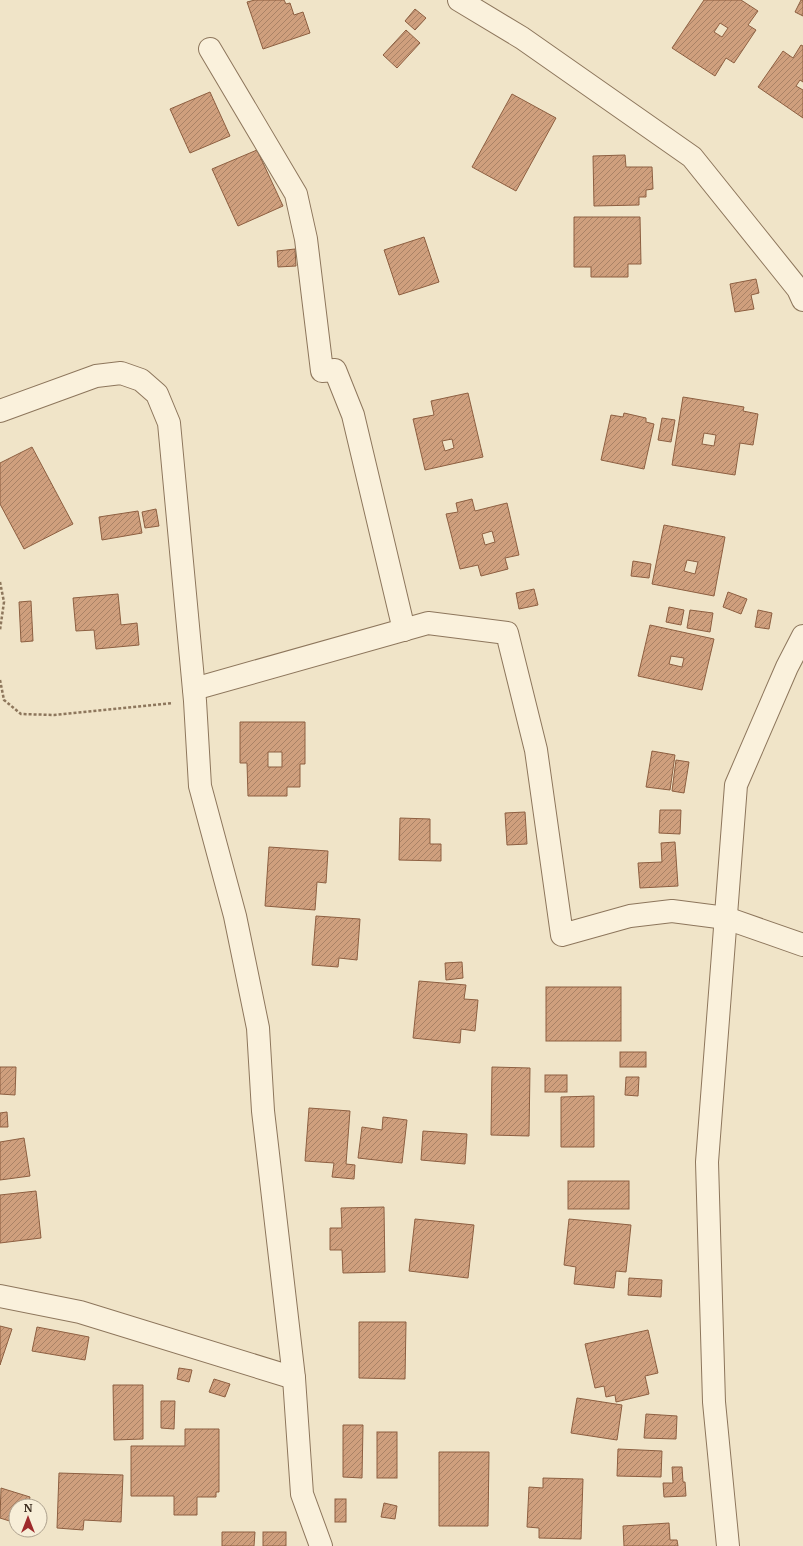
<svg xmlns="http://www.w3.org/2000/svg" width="803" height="1546" font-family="Merriweather,serif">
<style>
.building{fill:url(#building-hatch);stroke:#8d5f41;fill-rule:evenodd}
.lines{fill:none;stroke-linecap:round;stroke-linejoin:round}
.street-casing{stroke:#8d765c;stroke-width:24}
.path{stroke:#8d765c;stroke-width:2.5;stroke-dasharray:3 2;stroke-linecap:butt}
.street{stroke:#faf1dc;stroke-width:22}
</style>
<defs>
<pattern id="building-hatch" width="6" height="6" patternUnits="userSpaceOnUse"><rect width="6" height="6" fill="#cf9f7d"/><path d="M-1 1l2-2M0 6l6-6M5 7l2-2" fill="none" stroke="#a98266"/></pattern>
</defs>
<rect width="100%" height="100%" fill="#f0e4c8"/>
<g class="building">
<polygon points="255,0 284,0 286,4 290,3 294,15 303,12 310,33 263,49 247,2"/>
<path d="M704 0H741L758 11 748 25 756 30 734 63 726 58 715 76 672 48ZM720 23 728 28 722 37 714 32Z"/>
<polygon points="801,0 803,0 803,16 795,12"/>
<polygon points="415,9 426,18 415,30 405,21"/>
<polygon points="406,30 420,43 397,68 383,55"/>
<polygon points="801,45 803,46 803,82 800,80 796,86 803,90 803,118 758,87 783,51 793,58"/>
<polygon points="210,92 230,136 190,153 170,109"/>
<polygon points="512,94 556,118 516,191 472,167"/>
<polygon points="257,150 283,206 238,226 212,169"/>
<polygon points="625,155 626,167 652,167 653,189 646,190 646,197 639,197 639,205 594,206 593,156"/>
<polygon points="574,217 640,217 641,264 628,264 628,277 591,277 591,267 574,267"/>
<polygon points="424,237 439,282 399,295 384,250"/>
<polygon points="295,249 296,266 278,267 277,251"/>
<polygon points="756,279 759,293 751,295 754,309 735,312 730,284"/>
<path d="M468 393 483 457 425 470 413 419 434 415 431 401ZM452 439 454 448 445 451 442 441Z"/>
<path d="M683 397 744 407 743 411 758 414 753 445 740 443 735 475 672 465ZM704 433 716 435 714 446 702 444Z"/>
<polygon points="624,413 646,418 646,422 654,424 644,469 601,460 611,415 623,417"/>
<polygon points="662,418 675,420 671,442 658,440"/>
<polygon points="32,447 73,524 24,549 0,504 0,463"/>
<path d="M472 499 475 511 507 503 519 555 505 558 508 569 481 576 478 565 460 569 446 514 458 512 456 503ZM492 531 495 542 485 545 482 534Z"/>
<polygon points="156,509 159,526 145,528 142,512"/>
<polygon points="138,511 142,533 102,540 99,517"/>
<path d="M664 525 725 537 714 596 652 584ZM687 560 698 562 695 574 684 571Z"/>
<polygon points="633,561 651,564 649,578 631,576"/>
<polygon points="534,589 538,605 519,609 516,593"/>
<polygon points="728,592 747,599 741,614 723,607"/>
<polygon points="118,594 121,625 137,623 139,645 96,649 94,630 76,631 73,598"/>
<polygon points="31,601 33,641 21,642 19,602"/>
<polygon points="669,607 684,610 681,625 666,622"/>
<polygon points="690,610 713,613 710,632 687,628"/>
<polygon points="758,610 772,613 769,629 755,627"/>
<path d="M650 625 714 639 702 690 638 676ZM671 656 684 658 682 667 669 664Z"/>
<path d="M240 722H305V764H300V787H287V796H248L247 763H240ZM268 752H282V767H268Z"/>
<polygon points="652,751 675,755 670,790 646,787"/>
<polygon points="676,760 689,762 684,793 672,791"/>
<polygon points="660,810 681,810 680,834 659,833"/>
<polygon points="525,812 527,844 507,845 505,813"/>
<polygon points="400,818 430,819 430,844 441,844 441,861 399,860"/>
<polygon points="675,842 678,886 640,888 638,863 662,862 661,843"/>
<polygon points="269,847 328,851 326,883 317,882 315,910 265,906"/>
<polygon points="316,916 360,919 357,960 339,958 338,967 312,965"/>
<polygon points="462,962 463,978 446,980 445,963"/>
<polygon points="419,981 466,985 464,999 478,1000 475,1031 461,1029 460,1043 413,1038"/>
<rect x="546" y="987" width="75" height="54"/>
<rect x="620" y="1052" width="26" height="15"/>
<polygon points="0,1067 16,1067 15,1095 0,1094"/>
<polygon points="492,1067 530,1068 529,1136 491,1135"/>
<rect x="545" y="1075" width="22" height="17"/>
<polygon points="626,1077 639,1077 638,1096 625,1095"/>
<polygon points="594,1096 594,1147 561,1147 561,1097"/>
<polygon points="309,1108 350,1111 346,1164 355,1165 354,1179 332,1177 334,1163 305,1161"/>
<polygon points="7,1112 8,1127 0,1127 0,1113"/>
<polygon points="383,1117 407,1120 402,1163 358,1158 362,1127 382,1130"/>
<polygon points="423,1131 467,1134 465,1164 421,1160"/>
<polygon points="24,1138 30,1176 0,1180 0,1142"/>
<rect x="568" y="1181" width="61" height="28"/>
<polygon points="36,1191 41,1238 0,1243 0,1195"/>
<polygon points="384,1207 385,1272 343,1273 342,1250 330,1250 330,1228 342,1228 341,1208"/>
<polygon points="415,1219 474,1225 468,1278 409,1271"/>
<polygon points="569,1219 631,1225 626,1272 616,1271 614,1288 574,1284 576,1267 564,1265"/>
<polygon points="629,1278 662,1280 661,1297 628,1295"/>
<polygon points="359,1322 406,1322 405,1379 359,1378"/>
<polygon points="0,1326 12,1329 0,1365"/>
<polygon points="37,1327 89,1337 85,1360 32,1351"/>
<polygon points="648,1330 658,1373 645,1376 649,1394 616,1402 615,1395 606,1397 604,1386 595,1388 585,1344"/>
<polygon points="179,1368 192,1370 189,1382 177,1379"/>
<polygon points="214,1379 230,1384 225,1397 209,1392"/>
<polygon points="113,1385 143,1385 143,1439 114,1440"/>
<polygon points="577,1398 622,1405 617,1440 571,1433"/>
<polygon points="161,1401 175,1401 174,1429 161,1428"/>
<polygon points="646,1414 677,1416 676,1439 644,1438"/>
<polygon points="343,1425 363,1425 362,1478 343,1477"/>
<polygon points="185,1429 219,1429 219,1492 216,1492 216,1497 197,1497 197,1515 174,1515 174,1496 131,1496 131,1446 185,1446"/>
<rect x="377" y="1432" width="20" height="46"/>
<polygon points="618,1449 662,1451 661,1477 617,1476"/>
<polygon points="439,1452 489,1452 488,1526 439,1526"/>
<polygon points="672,1467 682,1467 683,1482 685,1482 686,1496 664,1497 663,1483 673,1483"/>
<polygon points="59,1473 123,1475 121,1522 84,1520 83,1530 57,1528"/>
<polygon points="543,1478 583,1479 581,1539 539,1538 539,1528 527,1527 529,1487 543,1488"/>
<polygon points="1,1488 30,1497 28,1506 16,1506 16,1523 0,1518"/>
<rect x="335" y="1499" width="11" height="23"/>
<polygon points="384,1503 397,1506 395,1519 381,1517"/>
<polygon points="669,1523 670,1540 677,1540 678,1546 624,1546 623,1526"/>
<polygon points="222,1532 255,1532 254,1546 222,1546"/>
<rect x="263" y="1532" width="23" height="14"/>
</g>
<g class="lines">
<g class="street-casing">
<g id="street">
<polyline points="459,0 522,38 692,157 798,289 803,300"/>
<polyline points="210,49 296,194 306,239 322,371 335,370 353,415 404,630"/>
<polyline points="0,411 96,376 121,373 141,380 157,394 169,423 195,701 200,786 235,916 258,1028 263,1111 294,1378 302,1494 321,1546"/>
<polyline points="194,689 428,623 507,633 536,750 562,935 630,916 672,911 726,918 803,945"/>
<polyline points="0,1296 80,1312 294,1378"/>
<polyline points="728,1546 714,1402 707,1162 736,785 787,667 803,636"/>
</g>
</g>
<g class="path">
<polyline points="0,582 4,602 0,630"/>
<polyline points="0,680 4,700 21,714 54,715 173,703"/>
</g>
<use href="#street" class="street"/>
</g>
<g transform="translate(28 1518)"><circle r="19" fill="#f7eed8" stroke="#ada18e"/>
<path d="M0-3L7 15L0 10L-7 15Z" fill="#9e2a2b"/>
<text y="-6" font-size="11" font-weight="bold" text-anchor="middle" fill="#3d2e20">N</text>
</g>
</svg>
